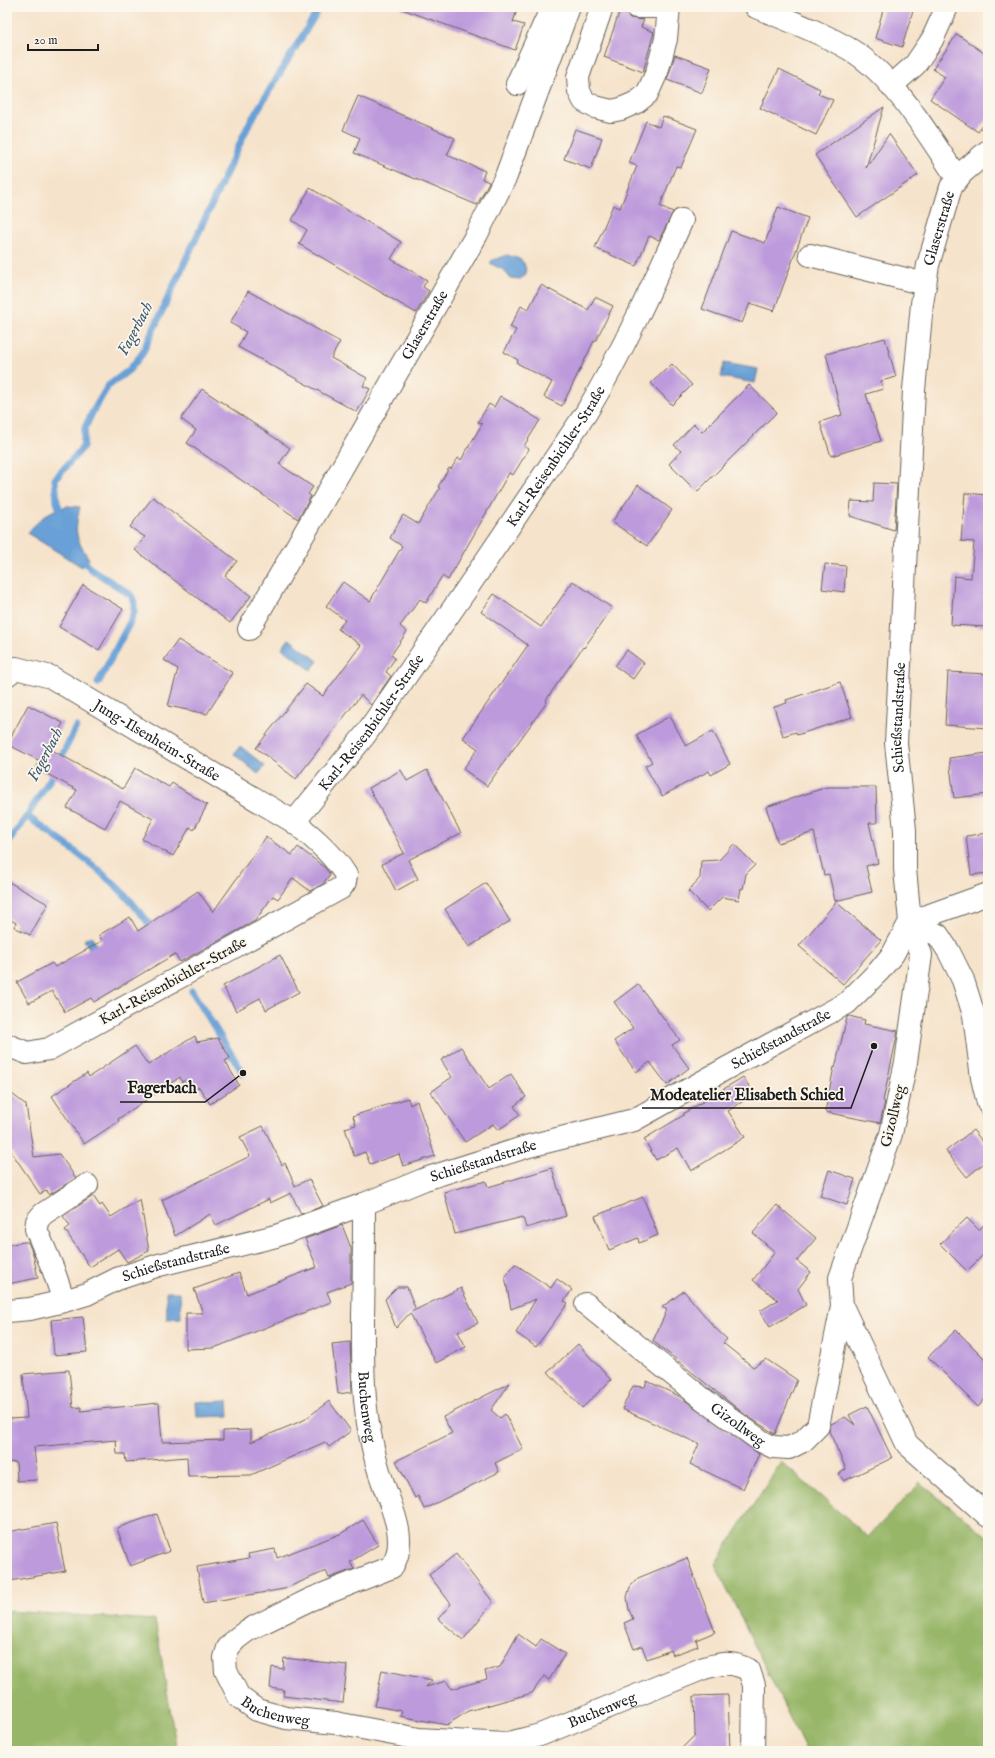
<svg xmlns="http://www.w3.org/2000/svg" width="995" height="1758" font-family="'IM FELL English',serif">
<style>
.forest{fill:#97b668;stroke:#5a6942}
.water{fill:#68a0d7;stroke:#425e7a}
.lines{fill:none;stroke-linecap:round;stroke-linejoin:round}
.stream{stroke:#68a0d7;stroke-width:7}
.building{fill:#bd9adc}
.minor-casing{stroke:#686259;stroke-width:24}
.minor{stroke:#fff;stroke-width:22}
.labels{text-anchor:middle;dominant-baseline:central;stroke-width:3.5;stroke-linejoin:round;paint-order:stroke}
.street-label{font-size:15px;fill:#1c1c1c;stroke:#fbf7ec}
.water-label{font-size:16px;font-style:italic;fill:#3e5770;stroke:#fbf7ec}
.leader{fill:none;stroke:#1c1c1c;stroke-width:1.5}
.callout-dot{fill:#1c1c1c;stroke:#fbf7ec;stroke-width:1.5}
.callout-label{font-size:16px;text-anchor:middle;font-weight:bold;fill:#1c1c1c;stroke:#fbf7ec;stroke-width:3.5;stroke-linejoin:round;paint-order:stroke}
</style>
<rect width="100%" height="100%" fill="#fbf7ec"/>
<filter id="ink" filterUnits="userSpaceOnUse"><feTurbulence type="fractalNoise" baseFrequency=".025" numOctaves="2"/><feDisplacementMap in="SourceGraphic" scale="8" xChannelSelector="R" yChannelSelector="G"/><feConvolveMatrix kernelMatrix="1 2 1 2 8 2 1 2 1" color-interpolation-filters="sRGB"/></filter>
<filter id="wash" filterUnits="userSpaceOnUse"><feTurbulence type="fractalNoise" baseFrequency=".012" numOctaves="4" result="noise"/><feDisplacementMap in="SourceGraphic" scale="16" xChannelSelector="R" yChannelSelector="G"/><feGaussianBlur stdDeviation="0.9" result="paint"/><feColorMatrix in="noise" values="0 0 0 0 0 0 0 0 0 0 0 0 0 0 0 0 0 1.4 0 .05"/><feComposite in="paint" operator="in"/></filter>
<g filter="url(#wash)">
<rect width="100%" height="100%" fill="#f6e3cb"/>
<g class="forest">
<polygon points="781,1462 868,1537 920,1483 988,1537 988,1751 806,1751 715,1564"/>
<polygon points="7,1611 155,1620 177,1751 7,1751"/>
</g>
<g class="water">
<path d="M507 255C520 259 526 259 526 275L520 279 510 278 504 270 491 264V261Z"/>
<polygon points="724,363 758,369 755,383 721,377"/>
<path d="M68 506 80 507C74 532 75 538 89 559L82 567 27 533C42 518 46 511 68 506Z"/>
<polygon points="289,639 318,661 311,670 282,648"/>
<polygon points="240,746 265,766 258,774 234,754"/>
<polygon points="91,936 119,982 112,986 84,940"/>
<polygon points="166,1292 180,1292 181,1318 167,1319"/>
<polygon points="228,1401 229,1416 197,1417 196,1402"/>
</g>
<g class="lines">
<g class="stream">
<polyline points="62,516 57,502 55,479 83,447 85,428 92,413 108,386 129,370 142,354 249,124 320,7"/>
<polyline points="80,557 91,569 131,595 134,602 134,612 129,624 98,683"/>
<path d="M27 816C73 850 122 882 154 931"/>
<polyline points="7,844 27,816 52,776 76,727"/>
<polyline points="192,991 243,1073"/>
</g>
</g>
<g id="blocks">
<g class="building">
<polygon points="402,7 518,7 513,22 524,25 515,50 402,9"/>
<polygon points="884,7 914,7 902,47 875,38"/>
<polygon points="620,10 625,12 630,18 644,20 641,27 654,32 643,72 604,57"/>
<polygon points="957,34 988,56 988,118 978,132 930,99 945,77 933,69"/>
<polygon points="675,55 711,68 702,93 667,80"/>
<polygon points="779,69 820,89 818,94 833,100 816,135 760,108"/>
<polygon points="358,96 455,138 447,155 485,171 482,179 489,182 477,205 354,153 360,138 343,130"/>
<polygon points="884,107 866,168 889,134 918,175 857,217 815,155"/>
<polygon points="663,116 697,129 681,167 676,166 660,206 673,212 659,240 649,236 636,266 595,248 613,205 620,208 637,166 629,163 646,121 659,127"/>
<polygon points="575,129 602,138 591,169 564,159"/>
<polygon points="310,188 401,242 391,259 427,280 423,287 429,291 416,313 299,244 307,230 292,220"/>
<polygon points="778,207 808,218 774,311 750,303 742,323 702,309 731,231 765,243"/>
<polygon points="541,285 588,310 595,297 613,306 595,342 594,341 562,406 544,397 552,382 517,363 518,360 504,352 516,330 510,327 521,306 528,310"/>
<polygon points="248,291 340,342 331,358 367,378 363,386 370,389 357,412 238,347 246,332 230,323"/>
<polygon points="885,338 896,377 881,381 883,389 866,394 881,441 831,456 820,422 842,415 826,354"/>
<polygon points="672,364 692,385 672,405 651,383"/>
<polygon points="749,385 777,412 697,492 669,464 681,451 674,445 694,424 702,432"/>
<polygon points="202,389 290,448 279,464 313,487 308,494 311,496 298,519 187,443 196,430 181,419"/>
<polygon points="500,396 540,420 524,446 529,449 513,475 509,473 448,580 442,576 426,603 420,599 400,626 407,632 391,655 395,658 386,672 391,676 371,705 361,695 296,779 256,748 306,684 323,696 361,645 338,629 345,620 326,606 343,582 370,601 402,546 390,538 403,515 418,524 440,488 438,487 449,468 451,469 458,458 461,460 482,424 478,422 489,404 494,407"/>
<polygon points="874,483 897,484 894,530 850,516 851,501 873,502"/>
<polygon points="638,485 672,510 647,546 612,522"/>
<polygon points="965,493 988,495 988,627 951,625 954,576 971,578 974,542 961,541"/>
<polygon points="153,497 237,561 225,576 251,596 230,623 135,550 145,537 130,527"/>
<polygon points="825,564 846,566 844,592 822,589"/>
<polygon points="573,581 612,608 584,648 583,647 546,700 547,702 487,786 463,769 478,749 463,738 528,645 481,612 494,594 541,627"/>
<polygon points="83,585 123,609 99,650 59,627"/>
<polygon points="178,640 233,673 207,714 168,706 178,669 164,660"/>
<polygon points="627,650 644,663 633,679 615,666"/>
<polygon points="948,672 988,674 988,728 945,725"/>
<polygon points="840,682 852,717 797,735 796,732 783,736 774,707 787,703 786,700"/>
<polygon points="28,705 63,723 50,749 123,789 135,768 169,787 172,783 207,805 194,830 190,827 173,856 142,839 153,819 120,801 105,828 67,808 77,790 36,768 40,761 7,744"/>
<polygon points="670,716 686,746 713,731 730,764 711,775 709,771 662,796 645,766 652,762 636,735"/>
<polygon points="988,753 988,794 954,798 949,758"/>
<polygon points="401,770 407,781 427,770 461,833 408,860 418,879 396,891 382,864 404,853 369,788"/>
<polygon points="827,787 876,787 877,823 869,823 878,863 866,866 872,892 835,901 829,874 824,875 814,832 778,843 766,807"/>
<polygon points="988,833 988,873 971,875 966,836"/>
<polygon points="266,837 292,855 298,847 323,866 330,874 323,884 310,891 293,878 278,899 273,896 255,921 180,962 175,954 94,1002 91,998 65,1012 52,991 29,1003 17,982 52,963 55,967 102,941 99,935 130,917 138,931 198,891 213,912"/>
<polygon points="734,844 755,865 746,874 743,889 741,888 739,900 722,897 708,911 688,891 700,878 701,861 719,860"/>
<polygon points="7,881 48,904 30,935 14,927 16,923 7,918"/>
<polygon points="486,883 510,921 469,947 445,909"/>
<polygon points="836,902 881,940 843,984 799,946"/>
<polygon points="280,955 299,992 266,1010 260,998 236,1011 223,986"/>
<polygon points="638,984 680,1040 672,1045 689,1068 667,1085 650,1062 636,1072 614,1041 633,1028 614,1002"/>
<polygon points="849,1016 865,1020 864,1024 898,1031 883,1101 885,1102 880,1123 825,1112 834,1067 835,1068 847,1017"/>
<polygon points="195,1036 197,1042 218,1038 230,1058 225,1061 239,1085 210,1104 199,1087 193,1091 186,1080 182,1082 180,1077 118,1119 119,1121 84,1144 52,1096 87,1073 89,1077 135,1046 148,1065"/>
<polygon points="461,1047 489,1089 511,1074 526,1097 514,1106 520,1115 498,1130 493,1124 465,1142 431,1092 452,1077 441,1060"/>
<polygon points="743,1077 754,1094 728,1111 745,1137 691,1171 678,1148 656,1160 644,1139 684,1115 683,1114"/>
<polygon points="7,1090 26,1105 34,1157 59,1154 76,1178 49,1195 47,1190 40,1194 10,1150 7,1129"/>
<polygon points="408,1098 410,1105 417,1101 435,1156 403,1166 399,1154 370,1164 365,1152 354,1156 345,1128 356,1125 353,1116"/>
<polygon points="263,1126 282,1165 285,1163 295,1186 309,1179 323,1206 301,1214 291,1193 270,1203 269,1199 216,1225 210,1214 175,1236 162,1200 250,1156 240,1137"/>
<polygon points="973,1130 988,1148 988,1160 967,1177 946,1151"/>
<polygon points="552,1168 566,1216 526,1228 523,1217 455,1234 444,1192 486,1181 488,1187"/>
<polygon points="829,1170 855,1179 847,1205 820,1196"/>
<polygon points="93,1196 100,1206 102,1204 111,1217 140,1199 149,1251 127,1262 118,1249 90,1267 65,1230 70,1226 63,1216"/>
<polygon points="643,1197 658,1235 639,1243 638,1238 609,1250 595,1216"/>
<polygon points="777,1205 816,1238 797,1261 811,1272 798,1289 806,1305 770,1327 760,1311 778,1300 753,1280 775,1252 753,1233"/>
<polygon points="967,1218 979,1230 988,1220 988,1250 967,1271 940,1244"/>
<polygon points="342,1225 351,1248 351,1283 327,1292 331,1302 214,1348 186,1349 186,1313 203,1313 194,1289 239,1273 247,1294 317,1267 305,1239"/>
<polygon points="23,1242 28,1242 33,1254 38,1278 7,1284 7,1245"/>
<polygon points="515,1264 551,1288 557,1279 572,1290 564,1301 568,1303 536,1347 516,1333 536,1299 511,1309 505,1276"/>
<polygon points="397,1287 407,1287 415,1308 411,1312 461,1288 478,1323 458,1332 466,1347 436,1363 410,1313 396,1328 385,1299"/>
<polygon points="684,1291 715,1328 727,1339 723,1343 753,1367 766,1359 797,1380 775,1434 744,1414 653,1341 667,1310 662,1307"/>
<polygon points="83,1317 87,1352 54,1355 51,1320"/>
<polygon points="956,1330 988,1362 988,1396 978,1407 928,1357"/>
<polygon points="350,1342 352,1392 338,1394 332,1344"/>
<polygon points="578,1344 611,1380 582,1408 548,1372"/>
<polygon points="69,1370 73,1408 81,1407 81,1411 159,1403 162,1442 223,1440 223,1431 251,1430 251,1442 304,1420 329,1401 351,1431 329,1447 325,1442 251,1475 188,1476 187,1457 126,1462 125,1454 117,1454 116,1440 34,1447 37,1480 17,1481 16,1462 7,1463 7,1419 27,1418 23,1374"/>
<polygon points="647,1381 679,1396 759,1454 743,1489 690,1464 699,1444 622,1409 633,1386 645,1387"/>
<polygon points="510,1383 491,1410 500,1418 505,1414 523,1449 495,1463 499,1472 424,1509 418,1496 415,1498 396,1461 452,1433 443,1417"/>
<polygon points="867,1406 892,1458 844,1481 839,1474 846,1469 829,1431 831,1424 845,1417 855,1425 849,1415"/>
<polygon points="157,1514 170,1551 130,1566 117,1528"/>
<polygon points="363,1520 378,1545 350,1562 354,1569 329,1578 326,1571 284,1589 203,1603 197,1567 249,1558 248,1554 275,1549 277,1558 340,1534"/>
<polygon points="56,1523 65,1571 10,1581 7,1564 7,1532"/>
<polygon points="456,1554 493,1602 463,1640 438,1619 451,1604 429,1575"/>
<polygon points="687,1558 715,1632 696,1640 698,1646 673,1655 671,1650 647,1659 642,1646 634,1649 624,1623 633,1619 629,1610 627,1597 630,1587 638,1578"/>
<polygon points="518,1634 536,1647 541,1639 565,1654 549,1680 544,1676 532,1693 468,1711 447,1725 400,1716 402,1711 375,1706 382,1670 432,1680 426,1687 446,1681 452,1689 487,1679 485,1671 500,1667"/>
<polygon points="284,1658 347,1665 343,1703 283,1696 284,1690 270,1688 272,1667 283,1669"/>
<polygon points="728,1695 730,1751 679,1751 695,1735 694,1696"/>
</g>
</g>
</g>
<g filter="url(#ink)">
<use href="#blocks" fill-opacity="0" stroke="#686259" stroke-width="1"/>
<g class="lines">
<g class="minor-casing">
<g id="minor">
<polyline points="602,7 578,77 579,91 584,101 595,107 611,111 621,109 637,102 647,94 657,72 666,39 669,7"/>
<polyline points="636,7 655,7"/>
<path d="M756 7C787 20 821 32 851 50 894 76 929 136 957 178"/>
<polyline points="517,84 552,7"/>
<polyline points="891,86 915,65 932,40 947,7"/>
<polyline points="810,255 925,284"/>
<path id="s1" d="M249 629 477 234 506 176 569 7"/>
<path id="s2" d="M7 675 16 668 51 677 294 822C313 837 333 854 346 875L345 882 341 888 49 1049 27 1053 7 1045"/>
<path id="s3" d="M294 822 365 735 466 590 586 413C623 351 653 285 682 220"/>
<polyline points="910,922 921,955 906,1062 891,1134 840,1278 842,1306 907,1444 988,1516"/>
<polyline points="910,922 938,935 949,952 963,980 974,1015 982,1078 988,1103"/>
<polyline points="910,922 988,894"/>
<path id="s4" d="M364 1204C364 1241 364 1278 363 1316 363 1356 362 1399 371 1439 374 1453 377 1467 382 1480 391 1508 409 1539 392 1567L309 1600 248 1630 236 1639 228 1648 225 1658 226 1671 239 1697 257 1710 286 1718 336 1723 419 1739 505 1744 540 1735 704 1668C722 1663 731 1661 749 1670L754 1685 753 1751"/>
<polyline points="64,1301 53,1269 36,1229 37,1221 43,1214 87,1185"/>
<path id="s5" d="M586 1304 703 1399 761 1441 773 1447 789 1448 803 1441 818 1426 842 1306"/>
<path id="s6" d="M7 1311 30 1309 64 1301 87 1294 117 1279 159 1265 276 1236 364 1204 425 1179 529 1146 634 1120 727 1068 847 1003 879 971 893 954 910 922 905 869V830L896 743 914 390 922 304 928 265 951 187 963 172 988 151"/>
</g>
</g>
<use href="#minor" class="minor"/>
</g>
</g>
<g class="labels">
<g class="street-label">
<text stroke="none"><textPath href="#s6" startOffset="1701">Glaserstraße</textPath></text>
<text stroke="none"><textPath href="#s1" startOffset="351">Glaserstraße</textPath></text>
<text stroke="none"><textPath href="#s3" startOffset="450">Karl-Reisenbichler-Straße</textPath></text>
<text stroke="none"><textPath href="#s6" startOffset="1209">Schießstandstraße</textPath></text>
<text stroke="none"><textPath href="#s3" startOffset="126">Karl-Reisenbichler-Straße</textPath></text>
<text stroke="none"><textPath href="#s2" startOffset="171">Jung-Ilsenheim-Straße</textPath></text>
<text transform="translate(173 981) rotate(-29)">Karl-Reisenbichler-Straße</text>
<text stroke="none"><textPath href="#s6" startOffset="825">Schießstandstraße</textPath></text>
<text transform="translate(893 1116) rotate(-76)">Gizollweg</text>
<text stroke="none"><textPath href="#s6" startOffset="501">Schießstandstraße</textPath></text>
<text stroke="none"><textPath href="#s6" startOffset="177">Schießstandstraße</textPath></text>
<text stroke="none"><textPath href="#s4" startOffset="203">Buchenweg</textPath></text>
<text stroke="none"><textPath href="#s5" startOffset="194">Gizollweg</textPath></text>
<text stroke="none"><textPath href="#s4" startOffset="646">Buchenweg</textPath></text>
<text stroke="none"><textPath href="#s4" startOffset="982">Buchenweg</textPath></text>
</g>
<g class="water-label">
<text transform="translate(136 329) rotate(-62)">Fagerbach</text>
<text transform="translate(46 755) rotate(-62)">Fagerbach</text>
</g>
</g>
<path class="leader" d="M243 1073L205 1102H120M874 1046L851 1108H642"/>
<g class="callout-dot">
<circle cx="243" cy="1073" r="4"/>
<circle cx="874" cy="1046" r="4"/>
</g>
<g class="callout-label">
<text x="162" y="1093">Fagerbach</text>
<text x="747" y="1100">Modeatelier Elisabeth Schied</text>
</g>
<rect width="995" height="1758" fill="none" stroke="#fbf7ec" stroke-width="24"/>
<path d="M28 44v6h70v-6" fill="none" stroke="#1c1c1c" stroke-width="2"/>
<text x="34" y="44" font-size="12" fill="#1c1c1c" stroke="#fbf7ec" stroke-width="3" paint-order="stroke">20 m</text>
</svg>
